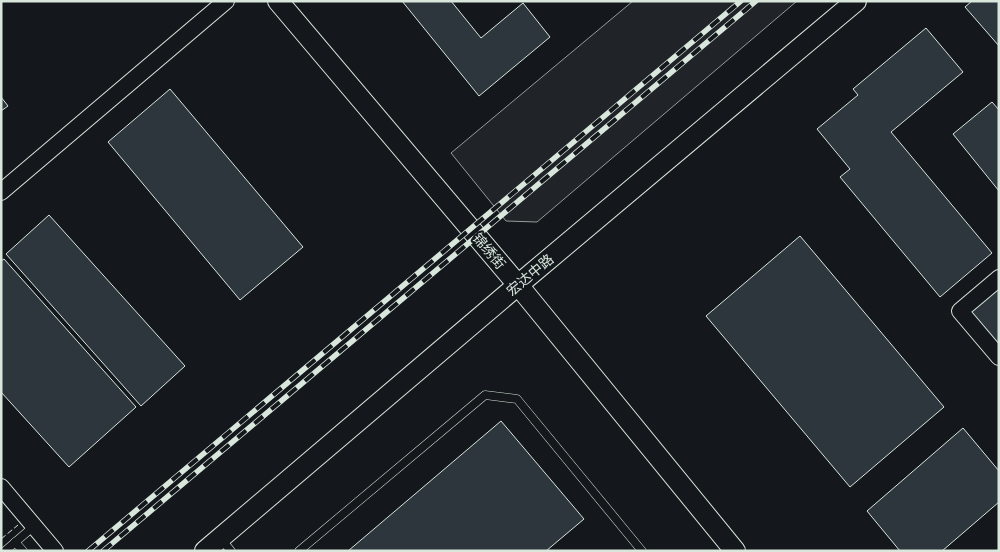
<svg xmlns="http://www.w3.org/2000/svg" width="1000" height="552" font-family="Jost,'Noto Sans SC',sans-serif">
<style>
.green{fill:#202428;stroke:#939e99}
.building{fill:#2c363c;stroke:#d8e6dc}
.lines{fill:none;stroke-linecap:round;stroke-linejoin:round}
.service-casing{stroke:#d8e6dc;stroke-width:9}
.minor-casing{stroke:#d8e6dc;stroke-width:18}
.tertiary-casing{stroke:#d8e6dc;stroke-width:22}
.service{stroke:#14181c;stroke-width:8}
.minor{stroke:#14181c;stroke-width:16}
.tertiary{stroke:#14181c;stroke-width:20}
.rail-casing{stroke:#d8e6dc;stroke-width:5.5}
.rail{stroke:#14181c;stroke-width:4;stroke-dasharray:11;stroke-linecap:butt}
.fence{stroke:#d8e6dc;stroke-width:1;stroke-dasharray:6 2.5;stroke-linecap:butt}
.labels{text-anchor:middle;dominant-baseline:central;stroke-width:4;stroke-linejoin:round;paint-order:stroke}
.street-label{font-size:14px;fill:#d8e6dc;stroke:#14181c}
</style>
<rect width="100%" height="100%" fill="#14181c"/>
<polygon class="green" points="633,1 797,1 537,222 506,221 451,153"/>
<g class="building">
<polygon points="402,1 451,1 481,38 523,3 550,37 479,96"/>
<polygon points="972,1 999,1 999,46 965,7"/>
<polygon points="926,28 963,72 891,132 992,253 940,297 840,177 850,169 817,129 858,95 853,89"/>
<polygon points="170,89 303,247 240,300 108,142"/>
<polygon points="1,97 8,106 1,111"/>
<polygon points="992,102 999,110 999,191 953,134"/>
<polygon points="49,215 185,366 141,406 6,254"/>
<polygon points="800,236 944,407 850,487 706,316"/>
<polygon points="4,259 136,407 69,467 1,392 1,261"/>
<polygon points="999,285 999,345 969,310"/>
<polygon points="501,421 584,519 546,551 348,551"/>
<polygon points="963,428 999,471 999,502 942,551 900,551 867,511"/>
</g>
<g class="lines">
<g class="service-casing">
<g id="service">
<polyline points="221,539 231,551"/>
<polyline points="15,542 23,551"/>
<polyline points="5,551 34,526"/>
<polyline points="299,551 485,395 517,399 642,551"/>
</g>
</g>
<g class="minor-casing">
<g id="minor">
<polyline points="1,192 226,1"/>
<polyline points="999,278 960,311 999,357"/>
<polyline points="1,487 55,551"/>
</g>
</g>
<g class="tertiary-casing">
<g id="tertiary">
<polyline points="278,1 518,285 735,551"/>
<polyline points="205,551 518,285 856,1"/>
</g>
</g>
<use href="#service" class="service"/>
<use href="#minor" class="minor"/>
<use href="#tertiary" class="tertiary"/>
<g class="rail-casing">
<g id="rail">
<polyline points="88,551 741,1"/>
<polyline points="103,551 756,1"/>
</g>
</g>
<use href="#rail" class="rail"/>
<polyline class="fence" points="1,539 18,525"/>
</g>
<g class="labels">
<g class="street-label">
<text transform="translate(489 251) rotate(50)">锦绣街</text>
<text transform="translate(530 275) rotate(-40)">宏达中路</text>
</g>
</g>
<rect width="1000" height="552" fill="none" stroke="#d8e6dc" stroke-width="5"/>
</svg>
